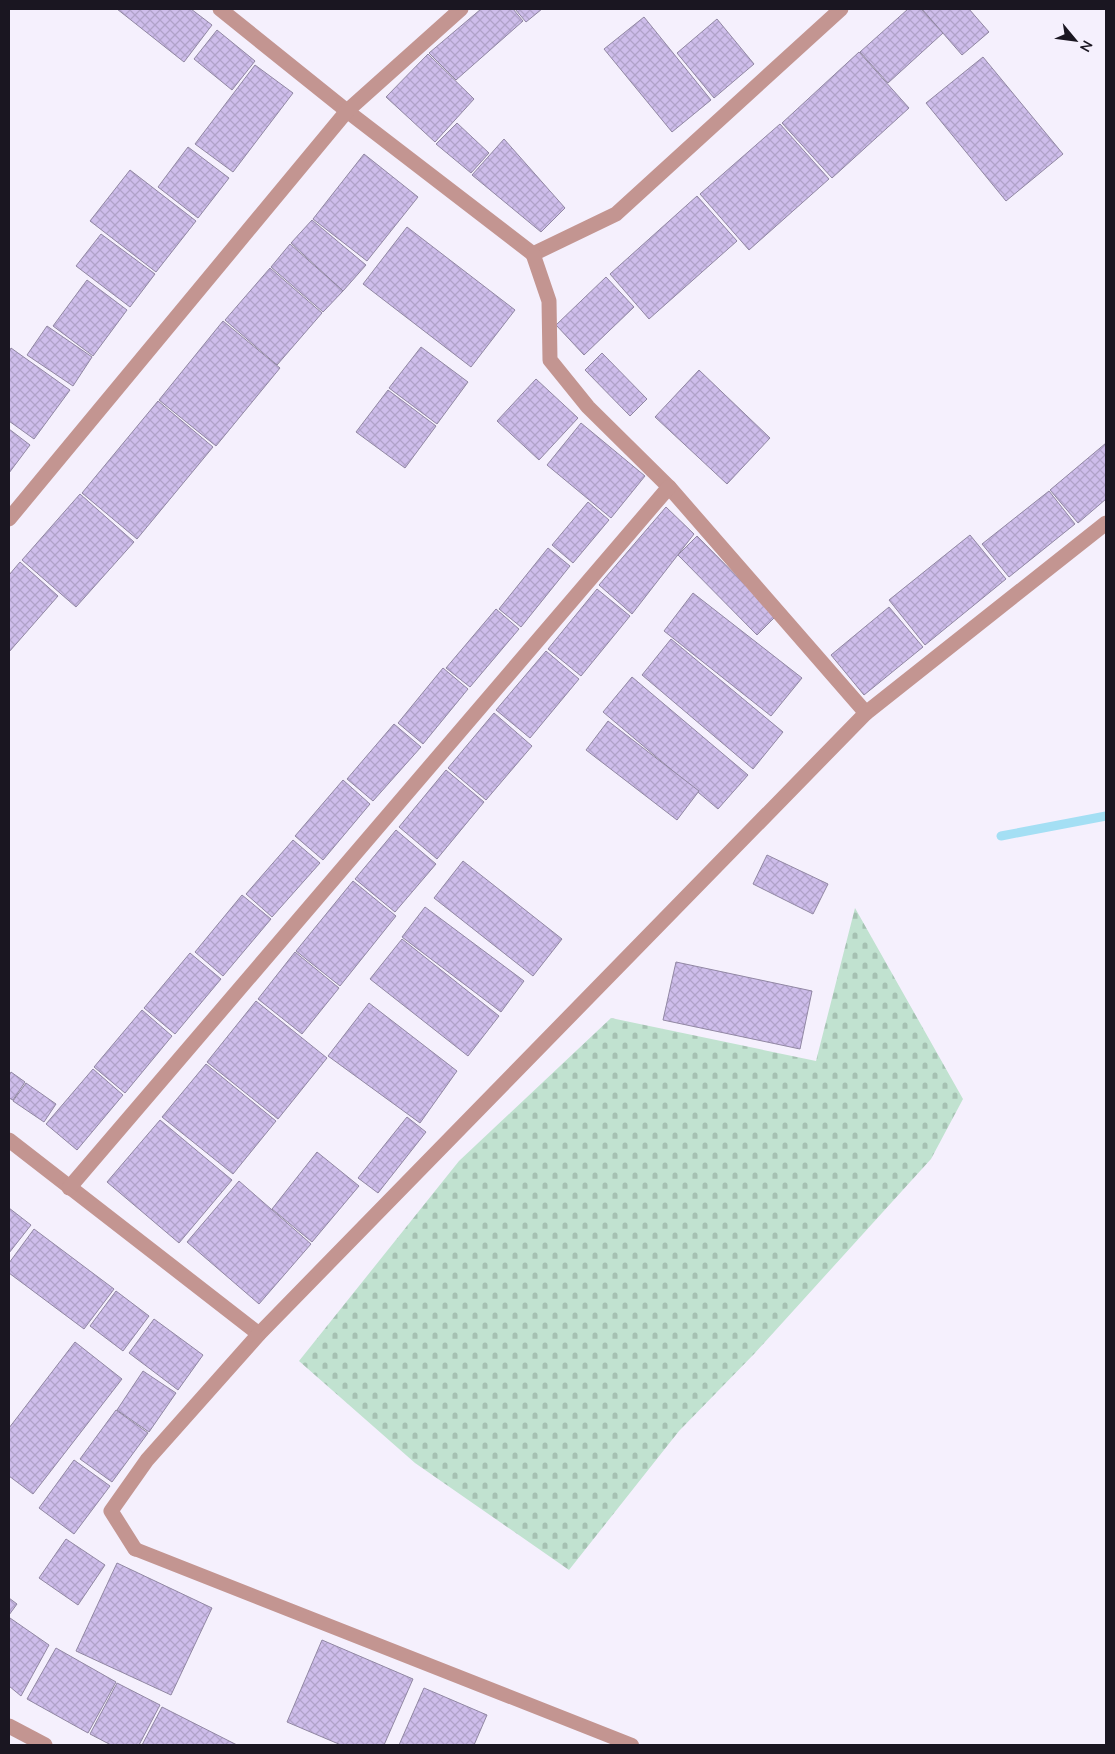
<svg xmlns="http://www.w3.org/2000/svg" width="1115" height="1754" font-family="'Nunito Sans',sans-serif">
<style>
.cemetery{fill:url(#cemetery-stones)}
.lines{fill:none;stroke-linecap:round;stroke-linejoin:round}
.stream{stroke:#a4dff4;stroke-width:9}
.building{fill:url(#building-cross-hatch);stroke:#9187a3}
.lane{stroke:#c39591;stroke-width:14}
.street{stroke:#c39591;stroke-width:15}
</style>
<defs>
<pattern id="cemetery-stones" width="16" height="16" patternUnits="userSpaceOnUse" patternTransform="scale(1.25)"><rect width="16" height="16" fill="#c1e2d0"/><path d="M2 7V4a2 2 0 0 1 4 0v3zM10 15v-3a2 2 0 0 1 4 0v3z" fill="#a5c1b2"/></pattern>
<pattern id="building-cross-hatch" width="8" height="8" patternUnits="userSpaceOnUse" patternTransform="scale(1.25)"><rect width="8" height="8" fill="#cebdeb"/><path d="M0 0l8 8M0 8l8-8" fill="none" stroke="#b0a2c9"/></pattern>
</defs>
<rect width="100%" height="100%" fill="#f5f0fd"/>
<polygon class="cemetery" points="855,908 963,1099 931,1159 754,1354 679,1431 569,1570 415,1463 299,1361 459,1161 611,1018 816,1061"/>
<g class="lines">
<polyline class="stream" points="1001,836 1106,816"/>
</g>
<g class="building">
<polygon points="117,9 191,9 212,25 184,62"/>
<polygon points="481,9 513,9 523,21 456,80 429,53"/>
<polygon points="515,9 542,9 526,22"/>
<polygon points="908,9 921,9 943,33 888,83 860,52"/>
<polygon points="922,9 969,9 989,32 962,55"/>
<polygon points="644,17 711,100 672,132 604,49"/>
<polygon points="717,19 754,64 714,98 677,53"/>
<polygon points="217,30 255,61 232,90 194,59"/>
<polygon points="859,52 909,108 832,178 782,123"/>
<polygon points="428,54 474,99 435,142 386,97"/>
<polygon points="983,57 1063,154 1006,201 926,103"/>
<polygon points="255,65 293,93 233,172 195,144"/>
<polygon points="457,123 489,153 471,173 436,144"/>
<polygon points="780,124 829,179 749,250 700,194"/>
<polygon points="504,139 565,208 541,232 472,175"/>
<polygon points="188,147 229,178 198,218 158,187"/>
<polygon points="364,154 418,197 367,261 313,219"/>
<polygon points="130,170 196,221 156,272 90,221"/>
<polygon points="697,196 737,241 649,319 610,274"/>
<polygon points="312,220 366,265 343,291 291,243"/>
<polygon points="407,227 515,310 471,367 363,284"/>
<polygon points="101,234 155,274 130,307 76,266"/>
<polygon points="290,244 343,291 323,312 271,267"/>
<polygon points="270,268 322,313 277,365 225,320"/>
<polygon points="606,277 634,307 584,355 556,325"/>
<polygon points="87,280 127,310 93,356 53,326"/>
<polygon points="223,321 280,368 216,446 159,400"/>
<polygon points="47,326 92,357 73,386 27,355"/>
<polygon points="421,347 468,382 437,424 389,388"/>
<polygon points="11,348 70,390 34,439 9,421 9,352"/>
<polygon points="602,353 647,399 630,416 585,370"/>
<polygon points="699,370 770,438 727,484 655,417"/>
<polygon points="536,379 578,418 539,460 497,421"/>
<polygon points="388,390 436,426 405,468 356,432"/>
<polygon points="158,401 213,447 137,539 82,493"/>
<polygon points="581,423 645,476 611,518 547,465"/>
<polygon points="9,429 30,445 9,473"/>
<polygon points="1106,443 1106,499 1078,523 1050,490"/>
<polygon points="1049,491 1075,524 1009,577 982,544"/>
<polygon points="80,494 134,542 76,607 22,560"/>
<polygon points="588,502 609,520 573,563 552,545"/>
<polygon points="666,507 694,534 632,614 599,585"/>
<polygon points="970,535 1006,579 925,645 889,600"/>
<polygon points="697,536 776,616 757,635 678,555"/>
<polygon points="548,548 570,566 521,627 499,609"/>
<polygon points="20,562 58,596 9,652 9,575"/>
<polygon points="597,589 630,616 581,676 548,649"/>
<polygon points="693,593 802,678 771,716 664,631"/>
<polygon points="889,607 923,647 864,695 831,655"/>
<polygon points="496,609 519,629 470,687 446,668"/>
<polygon points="671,639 783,732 753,769 642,675"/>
<polygon points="546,651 579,679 530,738 496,710"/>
<polygon points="443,668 468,689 423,744 398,723"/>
<polygon points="632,677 748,775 718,809 603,712"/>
<polygon points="494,713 532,746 486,800 448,768"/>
<polygon points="608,721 699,791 677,820 586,750"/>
<polygon points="394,724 421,747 373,801 347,779"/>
<polygon points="446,770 484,802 437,859 399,827"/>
<polygon points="343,780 370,804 323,860 295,836"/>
<polygon points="396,830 436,864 395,912 355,879"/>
<polygon points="293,840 320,863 272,917 246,894"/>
<polygon points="767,855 828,884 813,914 753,884"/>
<polygon points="463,861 562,939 533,976 434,898"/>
<polygon points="353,881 396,916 340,986 296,951"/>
<polygon points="242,895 271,919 223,976 195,952"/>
<polygon points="425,907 524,981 501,1012 402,937"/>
<polygon points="402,939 499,1016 468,1056 370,979"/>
<polygon points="295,952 339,988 302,1034 258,999"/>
<polygon points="190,953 221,979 175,1034 144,1008"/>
<polygon points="676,962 812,991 800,1049 663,1020"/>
<polygon points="256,1001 327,1058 278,1119 207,1062"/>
<polygon points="369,1003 457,1071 420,1123 328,1056"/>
<polygon points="142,1010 172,1036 125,1093 94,1067"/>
<polygon points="206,1064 276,1121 233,1174 162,1117"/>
<polygon points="93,1069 123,1095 77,1150 46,1124"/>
<polygon points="11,1072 25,1082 13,1100 9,1098 9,1076"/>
<polygon points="26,1083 56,1104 44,1122 13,1101"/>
<polygon points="407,1117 426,1132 378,1193 358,1178"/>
<polygon points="160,1120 232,1180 179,1243 107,1182"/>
<polygon points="317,1152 359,1186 312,1242 272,1209"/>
<polygon points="239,1181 311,1244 259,1304 187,1242"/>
<polygon points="9,1208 31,1225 9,1253"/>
<polygon points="34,1229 114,1289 84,1329 9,1273 9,1263"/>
<polygon points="116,1291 149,1316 123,1351 90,1326"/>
<polygon points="154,1319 203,1355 178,1390 129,1353"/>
<polygon points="75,1342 122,1379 33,1494 9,1476 9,1428"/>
<polygon points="143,1371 176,1393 149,1432 117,1410"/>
<polygon points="116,1410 148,1433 112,1482 80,1459"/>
<polygon points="74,1460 110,1486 74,1534 39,1508"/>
<polygon points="66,1539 105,1565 78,1605 39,1578"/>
<polygon points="117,1563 212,1608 171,1695 76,1651"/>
<polygon points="9,1598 17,1604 9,1615"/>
<polygon points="10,1618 49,1645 21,1696 9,1686 9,1620"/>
<polygon points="322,1640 413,1679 384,1745 341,1745 287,1722"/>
<polygon points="56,1648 116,1682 88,1733 27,1699"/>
<polygon points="117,1683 160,1705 139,1745 111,1745 90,1734"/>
<polygon points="424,1688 487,1715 474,1745 399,1745"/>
<polygon points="162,1707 237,1745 142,1745"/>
</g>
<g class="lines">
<polyline class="lane" points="135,1549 632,1745"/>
<g class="street">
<polyline points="220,9 347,111 533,254 616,214 841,9"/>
<polyline points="533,254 549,301 550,360 588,407 669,487 866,713"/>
<polyline points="9,519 347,111 461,9"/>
<polyline points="9,1140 259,1334"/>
<polyline points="69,1188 669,487"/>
<polyline points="135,1549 111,1511 147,1460 259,1334 866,713 1106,523"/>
<polyline points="9,1726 45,1745"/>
</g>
</g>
<rect width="1115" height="1754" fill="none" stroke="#1a1621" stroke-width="20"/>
<g transform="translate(1075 40) rotate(119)" stroke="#f5f0fd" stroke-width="4" paint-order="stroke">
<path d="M0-4L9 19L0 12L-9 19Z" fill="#1a1621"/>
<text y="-8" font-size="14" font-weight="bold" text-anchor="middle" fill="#1a1621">N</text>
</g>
</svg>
